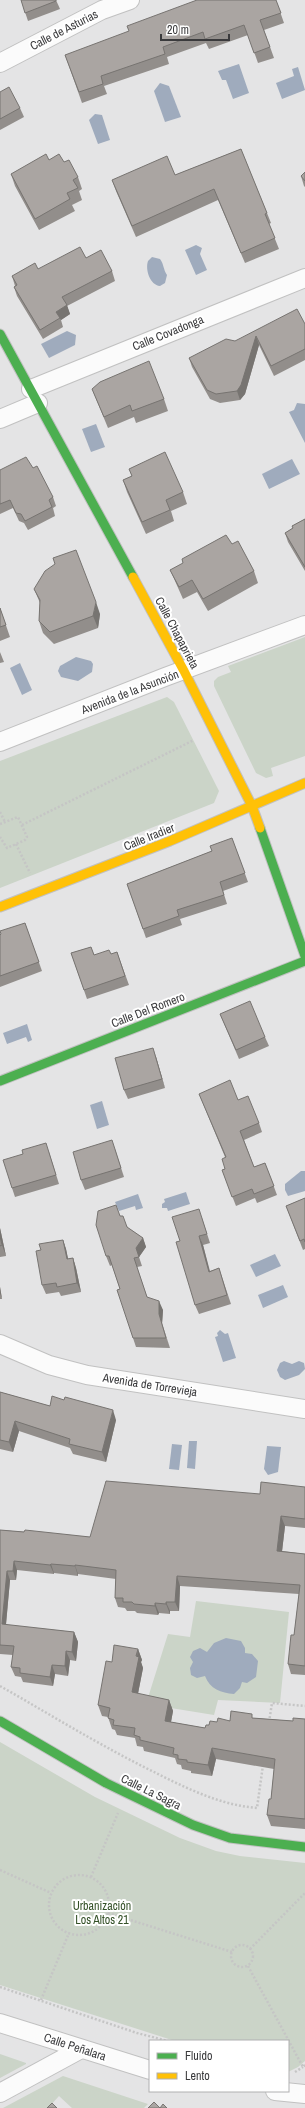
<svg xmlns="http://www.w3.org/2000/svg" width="305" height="2108" font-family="'Archivo Narrow',sans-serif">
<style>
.green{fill:#cbd4c8}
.water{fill:#9fabbd}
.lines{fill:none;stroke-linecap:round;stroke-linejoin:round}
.street-casing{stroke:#c1c1c1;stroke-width:20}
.fast-casing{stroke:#c1c1c1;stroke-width:11}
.slow-casing{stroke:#c1c1c1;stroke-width:11}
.path{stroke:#c5c5c5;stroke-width:2.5;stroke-dasharray:2 2;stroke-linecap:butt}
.street{stroke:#fbfbfb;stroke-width:18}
.fast{stroke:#4caf50;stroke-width:9}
.slow{stroke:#ffc107;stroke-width:9}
.wall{fill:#928e8b}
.shaded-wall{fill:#777471}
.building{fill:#aaa5a2;stroke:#777471}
.labels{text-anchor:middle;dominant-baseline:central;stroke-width:4;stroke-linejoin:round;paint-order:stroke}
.street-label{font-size:12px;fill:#3a3a3c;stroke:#fff}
.park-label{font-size:12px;fill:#335027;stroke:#fff}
</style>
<rect width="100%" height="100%" fill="#e4e4e5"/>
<g class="green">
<polygon points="305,637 305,756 271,768 273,776 266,778 256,773 214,686 214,681 218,677 231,672 228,666"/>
<polygon points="167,697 174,702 219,791 214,803 0,888 0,761"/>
<polygon points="196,1601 289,1612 280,1703 218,1700 214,1715 146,1704 168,1634 190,1637"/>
<polygon points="0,1742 95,1797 180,1838 216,1851 240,1856 305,1863 305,2061 298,2067 288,2072 288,2041 175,2041 0,1985"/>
<polygon points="0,2054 26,2063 26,2064 0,2078"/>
<polygon points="63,2076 148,2104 144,2108 72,2108 59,2096 48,2108 3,2108"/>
</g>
<g class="water">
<polygon points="239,64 249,93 233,99 226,80 222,80 218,71"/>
<polygon points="298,67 305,90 282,99 276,83 294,76 292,69"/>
<polygon points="160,83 169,86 181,117 165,122 154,91"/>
<polygon points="95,114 102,115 110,140 98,144 89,120"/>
<polygon points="196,245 202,248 200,254 207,270 196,275 185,250"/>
<path d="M152 257 160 259C164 264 163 269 167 275L165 283 160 286C150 285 145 270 148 261Z"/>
<polygon points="67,331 76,335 75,345 49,358 41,344"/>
<polygon points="297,403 305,404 305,443 289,412 294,410"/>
<polygon points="96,424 105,447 91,452 82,429"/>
<polygon points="292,459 300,474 269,489 262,474"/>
<polygon points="76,657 91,661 93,664 92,672 78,681 61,677 58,671 60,666"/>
<polygon points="20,663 32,690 22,695 10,668"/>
<polygon points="27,1024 32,1040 28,1042 26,1037 7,1044 3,1033"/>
<polygon points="102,1101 109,1125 97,1129 90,1105"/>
<polygon points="301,1171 305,1171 305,1191 288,1196 285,1190 285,1184"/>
<polygon points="186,1192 190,1204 168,1211 167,1208 162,1208 162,1204 165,1202 164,1199"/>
<polygon points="138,1194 143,1208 136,1210 135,1206 119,1211 115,1202"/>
<polygon points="275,1254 281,1266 256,1277 250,1265"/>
<polygon points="283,1285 288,1297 263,1308 258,1295"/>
<polygon points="220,1330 225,1334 228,1333 236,1358 223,1362 215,1337 218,1336 217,1333"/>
<polygon points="284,1361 292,1364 299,1361 304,1363 305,1369 299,1375 285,1380 280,1377 277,1370 280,1363"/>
<polygon points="189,1441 197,1441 195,1469 187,1468"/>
<polygon points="172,1444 182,1445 179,1470 169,1469"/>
<polygon points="267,1446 281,1447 278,1472 268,1475 264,1469"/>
<path d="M226 1638 241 1641 245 1648V1653L252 1654 258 1661 256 1677 247 1683 242 1682 240 1688 234 1694C221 1693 210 1689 205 1676L197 1678 191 1675 190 1668 193 1662 190 1657 193 1651 200 1648 207 1652 214 1643Z"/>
</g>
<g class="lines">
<g class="street-casing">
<g id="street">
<polyline points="0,63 102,10 130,0"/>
<polyline points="31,389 305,278"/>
<polyline points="0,419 38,403"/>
<polyline points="0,742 165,677 305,625"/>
<polyline points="0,1344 49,1365 87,1375 305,1409"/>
<polyline points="0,2023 150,2070"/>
<polyline points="275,2091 305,2094"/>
<polyline points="0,2093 81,2049"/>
</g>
</g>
<g class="fast-casing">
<g id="fast">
<polyline points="0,334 133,577"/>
<polyline points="260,828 305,956"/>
<polyline points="0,1081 305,961"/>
<polyline points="0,1721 106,1783 193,1825 230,1838 305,1847"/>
</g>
</g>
<g class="slow-casing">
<g id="slow">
<polyline points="133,577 184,671 252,806 260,828"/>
<polyline points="0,907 170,841 305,783"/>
</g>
</g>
<g class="path">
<polyline points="0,812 5,822"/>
<polyline points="0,824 18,817 27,837 25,840 7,848 0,837"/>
<polyline points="22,825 194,740"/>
<polyline points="16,844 30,873"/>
<path d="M0 1686C51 1715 101 1746 154 1772 186 1788 220 1805 257 1808L263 1765"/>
<polyline points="269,1722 272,1703 305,1706"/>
<polyline points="0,1870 51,1893"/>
<circle cx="79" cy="1905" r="30"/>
<polyline points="91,1877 118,1813"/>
<polyline points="108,1913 232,1952"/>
<circle cx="242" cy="1956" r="11"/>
<polyline points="250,1949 305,1893"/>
<polyline points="248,1966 303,2067 305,2065"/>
<polyline points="0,1987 137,2033 168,2041"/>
<polyline points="41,2000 69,1933"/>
<polyline points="295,2072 303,2067"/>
</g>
<use href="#street" class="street"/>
<use href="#fast" class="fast"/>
<use href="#slow" class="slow"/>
</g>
<g class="wall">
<polygon points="21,0 56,0 60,9 28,21"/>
<polygon points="276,0 284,23 264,30 274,58 258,63 248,35 209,49 206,43 167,57 169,64 104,86 107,94 82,103 65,55"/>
<polygon points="0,92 20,108 24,117 0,130"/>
<polygon points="241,149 267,213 271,223 269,224 279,249 245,263 218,200 136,237 116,191 112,180 175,175"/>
<polygon points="49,160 64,162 78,177 82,189 79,191 82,200 72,205 75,211 39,230 15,186 11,174"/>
<polygon points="305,172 305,187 304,186 301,176"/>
<polygon points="86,258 112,271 115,281 67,306 70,314 61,320 63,327 43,339 17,296 14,287 15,286 12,276"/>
<polygon points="305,324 305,360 274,376 259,345 245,394 240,400 220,403 210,399 192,367 189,358 235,341"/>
<polygon points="92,389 164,399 168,411 136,423 134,417 108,428"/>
<polygon points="33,468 53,497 56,506 53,508 55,516 28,530 24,523 19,521 13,508 0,514 0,470"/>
<polygon points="129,469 183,492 187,504 171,511 174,521 146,534 127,492 123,480 132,476"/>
<polygon points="305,519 305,571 288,542 285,533 293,528 292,526"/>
<polygon points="232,544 254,571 258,583 208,611 197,592 183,599 175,581 170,570"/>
<polygon points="34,589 100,614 98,628 54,644 43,633 39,621 40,603"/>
<polygon points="0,608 10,637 0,641"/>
<polygon points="0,652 4,662 0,663"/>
<polygon points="232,838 248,882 223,891 227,904 180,919 182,925 146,938 127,884 212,851"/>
<polygon points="25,923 42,971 0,987 0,935"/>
<polygon points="91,947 94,955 111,954 117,952 129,985 87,999 71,953"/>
<polygon points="220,1014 265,1037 269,1046 239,1059"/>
<polygon points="156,1057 165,1088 128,1099 124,1090"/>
<polygon points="199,1094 238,1100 259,1123 262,1132 244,1140 254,1167 265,1163 277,1195 257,1203 255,1198 236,1206 222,1170 225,1169 225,1157"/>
<polygon points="115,1149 124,1177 85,1190 81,1180"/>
<polygon points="49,1152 59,1184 15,1197 12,1188"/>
<polygon points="305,1198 305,1249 303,1250 286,1206"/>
<polygon points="120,1216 128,1228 143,1238 146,1247 139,1257 142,1266 137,1267 147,1297 163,1310 162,1324 170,1348 136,1347 133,1338 120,1289 112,1265 110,1266 106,1256"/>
<polygon points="202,1218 210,1243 203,1245 210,1271 219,1268 231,1304 199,1314 195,1305 180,1241"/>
<polygon points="0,1228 6,1256 0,1257"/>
<polygon points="63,1240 66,1249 68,1259 73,1258 76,1268 81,1292 61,1296 59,1292 46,1294 42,1285 41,1250"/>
<polygon points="0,1287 2,1299 0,1299"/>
<polygon points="0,1392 50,1406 116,1420 106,1462 73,1454 70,1448 19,1431 13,1452 0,1449"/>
<polygon points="305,1487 305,1528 285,1526 282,1551 305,1554 305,1675 291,1674 288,1664 294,1635 299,1594 180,1586 179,1611 170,1611 170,1614 159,1613 158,1615 137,1613 135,1611 127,1611 125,1608 118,1607 115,1598 116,1579 78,1574 78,1576 54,1573 54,1574 17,1570 16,1580 10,1580 6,1625 74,1632 78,1642 76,1661 70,1660 68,1676 55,1674 53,1686 23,1682 21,1677 15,1676 11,1667 13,1655 0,1654 0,1530 90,1537 260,1494"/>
<polygon points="138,1649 142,1660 141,1662 143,1668 138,1694 169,1700 173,1711 171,1722 205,1728 209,1725 217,1722 254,1718 293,1721 305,1719 305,1829 271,1826 267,1815 271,1799 274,1769 216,1759 212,1776 191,1773 191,1771 182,1769 181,1765 177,1764 175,1758 144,1751 143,1747 137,1746 135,1738 117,1735 115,1730 112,1729 108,1717 102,1716 98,1705 112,1662"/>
</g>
<g class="shaded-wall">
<polygon points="67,305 70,314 61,320 56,312"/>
<polygon points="256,336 259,345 245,394 240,400 237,391"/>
<polygon points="96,602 100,614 98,628 93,616"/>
<polygon points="153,1048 156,1057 165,1088 162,1079"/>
<polygon points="0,1228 6,1256 2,1245 0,1236"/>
<polygon points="199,1236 203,1245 212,1281 209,1272"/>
<polygon points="143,1238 146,1247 139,1257 142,1266 136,1248"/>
<polygon points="63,1240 66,1249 70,1268 67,1259"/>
<polygon points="73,1258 76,1268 81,1292 77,1283"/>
<polygon points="0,1287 2,1299 0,1293"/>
<polygon points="159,1301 163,1310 162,1324 170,1348 159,1314"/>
<polygon points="113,1410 116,1420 106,1462 102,1452"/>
<polygon points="15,1421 19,1431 13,1452 9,1442"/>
<polygon points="281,1516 285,1526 281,1560 277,1551"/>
<polygon points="14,1561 17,1570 16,1580 13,1571"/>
<polygon points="51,1564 54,1573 54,1574 50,1565"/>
<polygon points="75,1565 78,1574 78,1576 75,1566"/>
<polygon points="7,1571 10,1580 5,1634 2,1624"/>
<polygon points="177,1576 180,1586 179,1611 175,1602"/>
<polygon points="166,1602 170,1611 170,1614 166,1604"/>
<polygon points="155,1603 159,1613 158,1615 155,1606"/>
<polygon points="74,1632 78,1642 76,1661 72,1652"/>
<polygon points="138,1649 142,1660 141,1662 143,1668 136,1703 132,1692"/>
<polygon points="66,1651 70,1660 68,1676 65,1666"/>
<polygon points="52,1665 55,1674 53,1686 50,1677"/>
<polygon points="169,1700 173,1711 169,1732 165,1721"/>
<polygon points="212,1748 216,1759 212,1776 208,1765"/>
</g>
<g class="building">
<polygon points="21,0 56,0 56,1 25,13"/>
<polygon points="197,0 276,0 281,13 260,20 270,47 254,53 244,25 205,39 203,32 163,47 165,54 101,76 103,84 79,92 65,55 129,31 127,26"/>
<polygon points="9,87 20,108 0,119 0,92"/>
<polygon points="241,149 267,213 265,214 275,238 241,253 214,189 132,226 112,180 167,156 175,175"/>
<polygon points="46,154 49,160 59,154 64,162 69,160 78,177 73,180 78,188 67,193 70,199 35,219 11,174"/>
<polygon points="305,172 305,181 301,176"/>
<polygon points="80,247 86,258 101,250 112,271 62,297 67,305 56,312 60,318 40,330 14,287 17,285 12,276 35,263 38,269"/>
<polygon points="297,309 305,324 305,349 271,366 256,336 241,385 237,391 216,394 207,390 189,358 226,339 235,341"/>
<polygon points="149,361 164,399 132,411 130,405 104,417 92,389 100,382"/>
<polygon points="165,452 183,492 166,500 170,510 142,522 123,480 132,476 129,469"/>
<polygon points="26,457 33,468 37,466 53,497 49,500 52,507 25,521 21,514 16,513 10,500 0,504 0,470"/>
<polygon points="305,519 305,567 285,533 293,528 292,526"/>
<polygon points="226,535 232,544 238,541 254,571 203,599 192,580 179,587 170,570 183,563 182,559"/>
<polygon points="76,550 96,602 93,616 50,632 39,621 40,600 34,589 45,571 55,564 53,558"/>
<polygon points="0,608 6,625 0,627"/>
<polygon points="232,838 245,873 220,882 224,895 177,910 179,916 143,929 127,884 212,851 210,846"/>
<polygon points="25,923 39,962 0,976 0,935 1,934 0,931"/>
<polygon points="91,947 94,955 109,950 111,954 117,952 125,976 84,990 71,953"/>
<polygon points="250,1001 265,1037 236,1050 220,1014"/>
<polygon points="153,1048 162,1079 124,1090 115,1058"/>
<polygon points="230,1080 238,1100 248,1096 259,1123 240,1131 254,1167 265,1163 274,1186 254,1194 252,1189 232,1197 222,1170 225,1169 222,1159 226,1157 199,1094"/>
<polygon points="112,1140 121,1168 81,1180 73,1152"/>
<polygon points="46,1143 56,1175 12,1188 3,1160 23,1154 22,1150"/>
<polygon points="305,1198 305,1242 304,1239 300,1241 286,1206"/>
<polygon points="116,1205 120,1216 123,1216 127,1227 143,1238 136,1248 139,1257 134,1258 147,1297 159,1301 159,1314 166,1338 133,1338 117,1290 120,1289 109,1256 106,1256 96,1225 98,1211"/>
<polygon points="199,1209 207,1234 199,1236 209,1272 219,1268 227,1295 195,1305 176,1242 180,1241 172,1217"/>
<polygon points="0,1236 2,1245 0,1246"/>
<polygon points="63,1240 67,1259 73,1258 77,1283 57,1287 56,1283 42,1285 36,1251 41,1250 39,1244"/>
<polygon points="0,1392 50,1406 52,1396 64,1400 65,1397 113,1410 102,1452 69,1444 70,1439 15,1421 9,1442 0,1440"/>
<polygon points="106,1481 260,1494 261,1482 305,1487 305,1519 281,1516 277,1551 305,1554 305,1666 288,1664 291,1635 294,1635 300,1585 177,1576 175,1602 166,1602 166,1604 155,1603 155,1606 134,1604 132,1602 123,1602 123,1598 115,1598 116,1570 75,1565 75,1566 51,1564 50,1565 14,1561 13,1571 7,1571 2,1624 74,1632 72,1652 66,1651 65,1666 52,1665 50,1677 20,1673 20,1668 11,1667 14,1646 0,1645 0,1530 24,1532 25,1530 90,1537"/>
<polygon points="114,1645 138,1649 136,1656 139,1657 132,1692 169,1700 165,1721 205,1728 206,1725 209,1725 210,1721 217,1722 218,1718 230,1721 231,1711 252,1714 252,1718 293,1721 293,1718 305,1719 305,1819 267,1815 269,1799 271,1799 275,1759 212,1748 208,1765 187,1762 187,1760 178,1759 178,1755 173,1754 174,1748 140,1740 140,1737 134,1735 135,1728 113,1725 114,1720 108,1718 110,1708 98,1705 106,1661 112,1662"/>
<polygon points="154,2102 160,2108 163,2104 167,2108 148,2108"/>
<polygon points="52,2103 57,2108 47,2108"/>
</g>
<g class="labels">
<g class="street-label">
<text transform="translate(64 30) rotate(-27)">Calle de Asturias</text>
<text transform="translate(168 333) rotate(-22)">Calle Covadonga</text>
<text transform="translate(177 633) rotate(62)">Calle Chapaprieta</text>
<text transform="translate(130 692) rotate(-21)">Avenida de la Asunción</text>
<text transform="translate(149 837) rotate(-22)">Calle Iradier</text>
<text transform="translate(148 1010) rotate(-21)">Calle Del Romero</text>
<text transform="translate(150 1385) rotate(9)">Avenida de Torrevieja</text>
<text transform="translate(151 1792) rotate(26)">Calle La Sagra</text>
<text transform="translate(75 2047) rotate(18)">Calle Peñalara</text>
</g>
<g class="park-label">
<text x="102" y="1906">Urbanización<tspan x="102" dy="14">Los Altos 21</tspan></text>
</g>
</g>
<rect x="149" y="2040" width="140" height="52" fill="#ffffff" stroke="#b0b0b1"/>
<rect x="157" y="2053" width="20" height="6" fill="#4caf50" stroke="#b0b0b1"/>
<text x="185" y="2060" font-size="12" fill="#3a3a3c">Fluido</text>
<rect x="157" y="2073" width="20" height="6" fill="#ffc107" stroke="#b0b0b1"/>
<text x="185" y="2080" font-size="12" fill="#3a3a3c">Lento</text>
<path d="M161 34v6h68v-6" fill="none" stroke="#3a3a3c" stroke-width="2"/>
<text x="167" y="34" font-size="12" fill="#3a3a3c" stroke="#ffffff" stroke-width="3" paint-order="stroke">20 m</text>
</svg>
